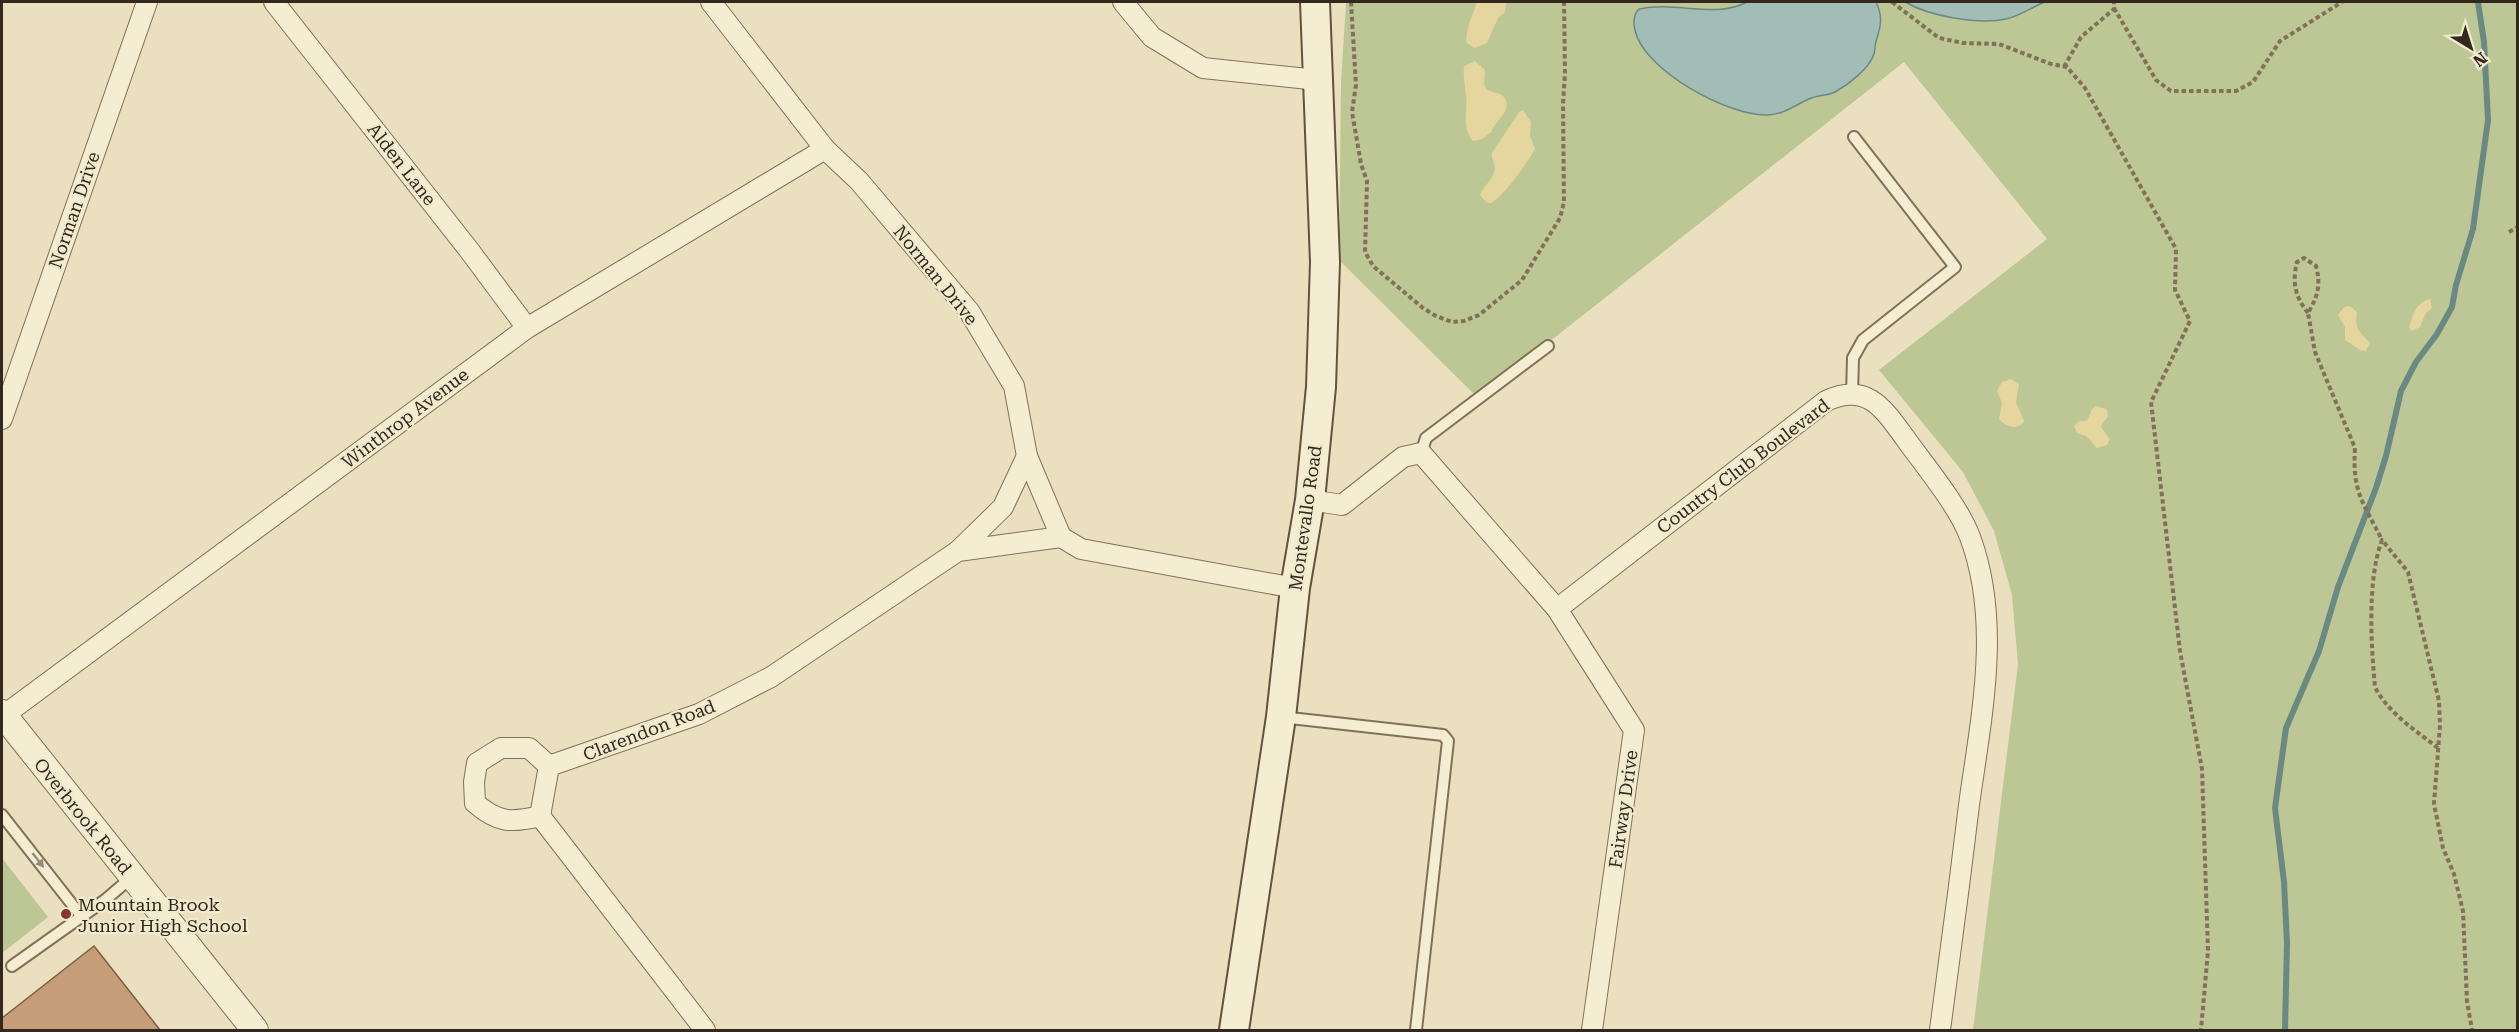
<svg xmlns="http://www.w3.org/2000/svg" width="2519" height="1032" font-family="'Roboto Serif',serif">
<style>
.green{fill:#bdc695}
.sand{fill:#e4d69e}
.water{fill:#a2bcb6;stroke:#6b8983;stroke-width:1.5}
.lines{fill:none;stroke-linecap:round;stroke-linejoin:round}
.stream{stroke:#6b8983;stroke-width:6}
.building{fill:#c59d78;stroke:#7e5d41;stroke-width:1.5}
.service-casing{stroke:#817159;stroke-width:14}
.minor-casing{stroke:#817159;stroke-width:22}
.tertiary-casing{stroke:#817159;stroke-width:28}
.secondary-casing{stroke:#63523d;stroke-width:32}
.path{stroke:#817159;stroke-width:4;stroke-dasharray:4.5 3;stroke-linecap:butt}
.service{stroke:#f5edd2;stroke-width:10}
.minor{stroke:#f5edd2;stroke-width:20}
.tertiary{stroke:#f5edd2;stroke-width:26}
.secondary{stroke:#f5edd2;stroke-width:28}
.oneway{fill:#948a78}
.poi-dot{fill:#8b342e;stroke:#f2eace;stroke-width:2}
.labels{text-anchor:middle;dominant-baseline:central;stroke-width:4.5;stroke-linejoin:round;paint-order:stroke}
.street-label{font-size:18px;fill:#32281d;stroke:#f2eace}
.poi-label{font-size:18px;fill:#32281d;stroke:#f2eace;text-anchor:start}
</style>
<rect width="100%" height="100%" fill="#eae0c0"/>
<g class="green">
<polygon points="1346,2 2517,2 2517,1030 1973,1030 2018,664 2012,595 1994,531 1963,472 1879,370 2047,239 1904,62 1478,398 1339,260 1341,83"/>
<polygon points="2,858 48,917 2,953"/>
</g>
<g class="sand">
<path d="M1477 2H1506L1505 12 1498 18 1487 43 1475 48 1467 43C1464 33 1474 12 1477 2Z"/>
<path d="M1475 61 1485 70 1484 84 1486 89C1491 93 1500 92 1504 97 1514 110 1494 122 1491 132L1482 139 1473 141C1461 126 1468 112 1466 95 1465 85 1463 76 1464 66Z"/>
<path d="M1523 110 1531 122 1530 136 1535 149C1528 162 1504 196 1491 203H1487L1480 195C1484 185 1494 179 1495 168 1495 162 1491 159 1492 153L1519 112Z"/>
<path d="M2430 299 2432 308 2426 313 2420 327 2412 331 2409 328C2413 315 2416 302 2430 299Z"/>
<path d="M2350 306 2357 312C2354 330 2359 330 2370 343L2366 351 2360 350 2345 340V327L2338 315 2344 307Z"/>
<path d="M2011 379 2019 384 2016 402 2024 421C2018 431 2006 427 1999 419L2002 403 1997 391 2002 382Z"/>
<path d="M2096 406 2106 409C2111 418 2104 419 2101 427L2110 439 2107 445 2097 448 2086 436 2077 433 2074 426 2079 421H2087L2092 409Z"/>
</g>
<g class="water">
<path d="M1747 2H1876C1883 16 1881 27 1876 41 1875 45 1875 50 1874 54 1869 69 1849 84 1835 92 1827 96 1817 95 1809 99 1795 105 1783 115 1767 115 1728 116 1643 70 1635 30 1633 22 1633 15 1639 9 1676 1 1715 19 1747 2Z"/>
<path d="M1905 2H2045C2032 7 2020 16 2006 19 1978 25 1929 16 1905 2Z"/>
</g>
<g class="lines">
<polyline class="stream" points="2285,1030 2287,943 2284,882 2275,808 2286,728 2319,651 2338,587 2376,488 2386,456 2401,391 2416,362 2437,334 2452,307 2456,285 2473,229 2488,120 2484,42 2478,2"/>
</g>
<polygon class="building" points="94,946 160,1030 2,1030 2,1018"/>
<g class="lines">
<g class="service-casing">
<g id="service">
<polyline points="1852,395 1853,358 1863,340 1955,267 1854,137"/>
<polyline points="1421,453 1426,438 1548,346"/>
<polyline points="1281,717 1443,735 1448,741 1416,1030"/>
<polyline points="2,815 82,917"/>
<polyline points="12,966 105,900 132,877"/>
</g>
</g>
<g class="minor-casing">
<g id="minor">
<polyline points="274,2 469,250 527,328"/>
<polyline points="711,2 825,149 859,181 969,311 1014,386 1027,456 1061,537 1081,549 1295,588"/>
<polyline points="1123,2 1152,37 1203,68 1318,80"/>
<polyline points="2,419 147,2"/>
<polyline points="1310,500 1342,505 1403,457 1421,453 1557,609 1634,730 1592,1030"/>
<polyline points="958,551 1003,507 1027,456"/>
<path d="M1557 609 1826 401C1867 382 1883 408 1905 438 1925 466 1958 505 1970 537 2002 623 1981 717 1969 805 1960 880 1950 956 1940 1030"/>
<polyline points="3,716 527,328 825,149"/>
<polyline points="549,766 699,714 771,677 958,551 1061,537"/>
<polyline points="549,766 540,816 705,1030"/>
<path d="M540 816C511 823 498 823 475 803L474 782 477 763 501 748H529L549 766"/>
</g>
</g>
<g class="tertiary-casing">
<polyline id="tertiary" points="2,713 255,1030"/>
</g>
<g class="secondary-casing">
<polyline id="secondary" points="1234,1030 1281,717 1295,588 1310,500 1321,387 1325,262 1315,2"/>
</g>
<g class="path">
<polyline points="1351,2 1356,85 1352,112 1361,164 1367,181 1365,252 1373,266 1423,308 1436,316 1452,322 1464,321 1479,315 1522,280 1560,218 1564,202 1563,104 1565,73 1564,2"/>
<polyline points="1892,2 1939,38 1963,43 1999,44 2051,64 2067,67 2085,88 2176,249 2175,290 2190,321 2151,402 2180,651 2202,769 2208,951 2201,1030"/>
<polyline points="2114,8 2156,80 2171,91 2236,91 2253,82 2280,41 2342,2"/>
<polyline points="2064,67 2081,37 2114,9 2114,2"/>
<polyline points="2509,232 2518,227"/>
<path d="M2308 313C2295 297 2292 282 2297 262L2304 258 2316 266C2321 285 2318 296 2308 313L2315 352 2355 448C2352 492 2363 502 2382 540"/>
<path d="M2438 748C2415 730 2388 713 2375 687 2371 644 2367 580 2382 540L2408 572 2439 701 2440 725 2434 804 2443 848 2454 874 2463 911 2467 1001 2472 1030"/>
</g>
<use href="#service" class="service"/>
<use href="#minor" class="minor"/>
<use href="#tertiary" class="tertiary"/>
<use href="#secondary" class="secondary"/>
</g>
<defs><path id="oneway-solid" d="M-6-.8H1V-3.2L6.5 0L1 3.2V.8H-6Z" transform="scale(1.5)"/></defs>
<use class="oneway" href="#oneway-solid" transform="translate(38 860) rotate(52)"/>
<circle class="poi-dot" cx="66" cy="914" r="6"/>
<g class="labels">
<g class="street-label">
<text transform="translate(402 164) rotate(52)">Alden Lane</text>
<text transform="translate(74 210) rotate(-71)">Norman Drive</text>
<text transform="translate(936 275) rotate(51)">Norman Drive</text>
<text transform="translate(405 418) rotate(-37)">Winthrop Avenue</text>
<text transform="translate(1743 466) rotate(-37)">Country Club Boulevard</text>
<text transform="translate(1305 518) rotate(-82)">Montevallo Road</text>
<text transform="translate(649 730) rotate(-21)">Clarendon Road</text>
<text transform="translate(1623 809) rotate(-82)">Fairway Drive</text>
<text transform="translate(83 816) rotate(51)">Overbrook Road</text>
</g>
<g class="poi-label">
<text x="78" y="904">Mountain Brook<tspan x="78" dy="21">Junior High School</tspan></text>
</g>
</g>
<rect width="2519" height="1032" fill="none" stroke="#32281d" stroke-width="6"/>
<g transform="translate(2471 48) rotate(142)" stroke="#f2eace" stroke-width="4.5" paint-order="stroke">
<path d="M0-4.5L10 22L0 15L-10 22Z" fill="#32281d"/>
<text y="-9" font-size="16" font-weight="bold" text-anchor="middle" fill="#32281d">N</text>
</g>
</svg>
